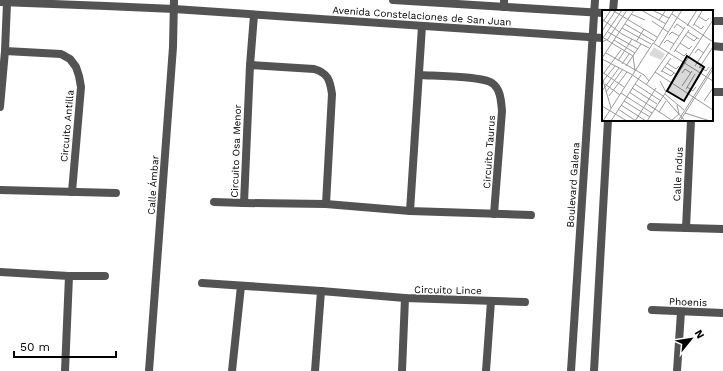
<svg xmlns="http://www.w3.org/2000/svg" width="723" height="371" font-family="'Work Sans',sans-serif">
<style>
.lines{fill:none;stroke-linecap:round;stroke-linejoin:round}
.minor{stroke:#535353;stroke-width:8}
.tertiary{stroke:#535353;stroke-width:8}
.labels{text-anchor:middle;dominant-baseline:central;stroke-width:3;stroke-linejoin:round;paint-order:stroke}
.street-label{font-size:10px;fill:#000;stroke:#fff}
.inset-road{fill:none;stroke:#999;stroke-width:1}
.view{fill:#000;fill-opacity:0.15;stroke:#000;stroke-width:2}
.inset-edge{fill:none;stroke:#000;stroke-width:2}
</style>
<rect width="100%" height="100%" fill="#fff"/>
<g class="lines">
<g class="minor">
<polyline points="504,7 504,0"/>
<polyline points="5,51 61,54 70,59 76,67 79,76 81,87 72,192"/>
<path d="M250 65 314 69C328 73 330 80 332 94L326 204"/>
<path d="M419 75C434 76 482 76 492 83 501 89 501 102 502 111L494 214"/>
<polyline points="712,92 723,92"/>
<polyline points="0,107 5,51 7,3"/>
<polyline points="0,190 116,193"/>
<polyline points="214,202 244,203 326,204 410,211 531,215"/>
<polyline points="244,203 250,65 254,15"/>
<polyline points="410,211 422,26"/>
<polyline points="651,227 723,229"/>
<polyline points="686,228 691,120"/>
<polyline points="0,272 69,276 105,276"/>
<polyline points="202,283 321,291 405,298 525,302"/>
<polyline points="652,310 723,313"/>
<polyline points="65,371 69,276"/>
<polyline points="149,371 173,47 174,0"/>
<polyline points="232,371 241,286"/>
<polyline points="315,371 321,291"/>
<polyline points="402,371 405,298"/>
<polyline points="486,371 491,301"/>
<polyline points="677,371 681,312"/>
</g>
<g class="tertiary">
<polyline points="393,0 603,13"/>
<polyline points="0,2 106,6 174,9 603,38"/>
<polyline points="613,11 614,0"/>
<polyline points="712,21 723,21"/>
<polyline points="712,46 723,47"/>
<polyline points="571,371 595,0"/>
<polyline points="594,371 608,120"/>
</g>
</g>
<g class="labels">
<g class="street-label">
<text transform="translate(422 16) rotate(4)">Avenida Constelaciones de San Juan</text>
<text transform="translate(67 126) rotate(-85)">Circuito Antilla</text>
<text transform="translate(236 151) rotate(-88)">Circuito Osa Menor</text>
<text transform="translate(489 152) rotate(-86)">Circuito Taurus</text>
<text transform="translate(678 174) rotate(-87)">Calle Indus</text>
<text transform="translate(153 185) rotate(-86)">Calle Ámbar</text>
<text transform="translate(573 185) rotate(-86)">Boulevard Galena</text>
<text transform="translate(448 290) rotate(1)">Circuito Lince</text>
<text transform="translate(688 302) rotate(2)">Phoenis</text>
</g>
</g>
<g transform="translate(602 10)">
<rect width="111" height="111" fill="#fff"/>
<path d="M52 37 63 44 59 50 47 45Z" fill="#dadada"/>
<path class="inset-road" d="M10 0 55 27M39 0 64 14M50 0 67 8M29 4 43 10M70 4 111 32M96 6 104 11 107 8M0 9 20 24 47 38M57 10 64 0M50 11 66 22M0 13 9 0M23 14 52 31M92 14 99 19 102 16M85 16 95 0M91 16 100 1M20 18 49 34M72 18 75 14 82 19M0 21 14 0M6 22 36 39M86 22 97 29M67 25 70 22 77 26M83 25 92 31 95 28M0 27 31 46M1 28 20 0M12 30 33 43M0 32 6 29 25 0M34 32 42 19M52 33 72 0M62 33 65 30 72 34M78 33 87 39 90 36M57 37 80 0M68 40 83 17M73 40 82 46 85 43M72 42 87 20M4 43 42 65 47 71M93 43 96 39 102 43M31 46 33 61M0 48 32 0M0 49 29 64 61 86 83 111M16 51 30 29M65 53 74 59 77 56M20 54 27 44M24 56 39 34M93 56 108 33M63 57 74 64M98 57 104 61 107 57M97 58 111 37M60 61 69 66 72 63M0 62 22 77M53 62 111 100M59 62 69 48M2 63 19 40M80 63 83 59 89 63M0 67 9 98M1 71 13 56M58 71 64 82M3 74 18 85M33 74 59 91M44 75 67 42M80 76 90 61M85 77 91 81 94 77M30 78 55 94M84 79 93 64M0 81 17 58M4 82 21 59M27 82 71 111M19 83 50 103M63 84 82 100M7 86 25 62M22 91 48 107M102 91 111 78M19 95 44 111M0 96 25 111M16 99 34 111M57 102 64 91M83 103 108 111M70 110 77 104 75 95M1 111 51 33 111 71M9 111 39 65M33 111 54 78M45 111 111 10M76 111 111 56M78 111 111 59"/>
<path class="view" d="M85 46 102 57 82 91 65 81Z"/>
<rect width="111" height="111" class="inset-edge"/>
</g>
<g transform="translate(691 339) rotate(60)" stroke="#ffffff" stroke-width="3" paint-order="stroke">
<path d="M0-3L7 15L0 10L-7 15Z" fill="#000000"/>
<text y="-6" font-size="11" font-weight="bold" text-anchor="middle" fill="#000000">N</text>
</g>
<path d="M14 351v6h102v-6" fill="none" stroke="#000000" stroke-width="2"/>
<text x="20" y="351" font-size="12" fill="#000000" stroke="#ffffff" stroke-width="3" paint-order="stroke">50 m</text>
</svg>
